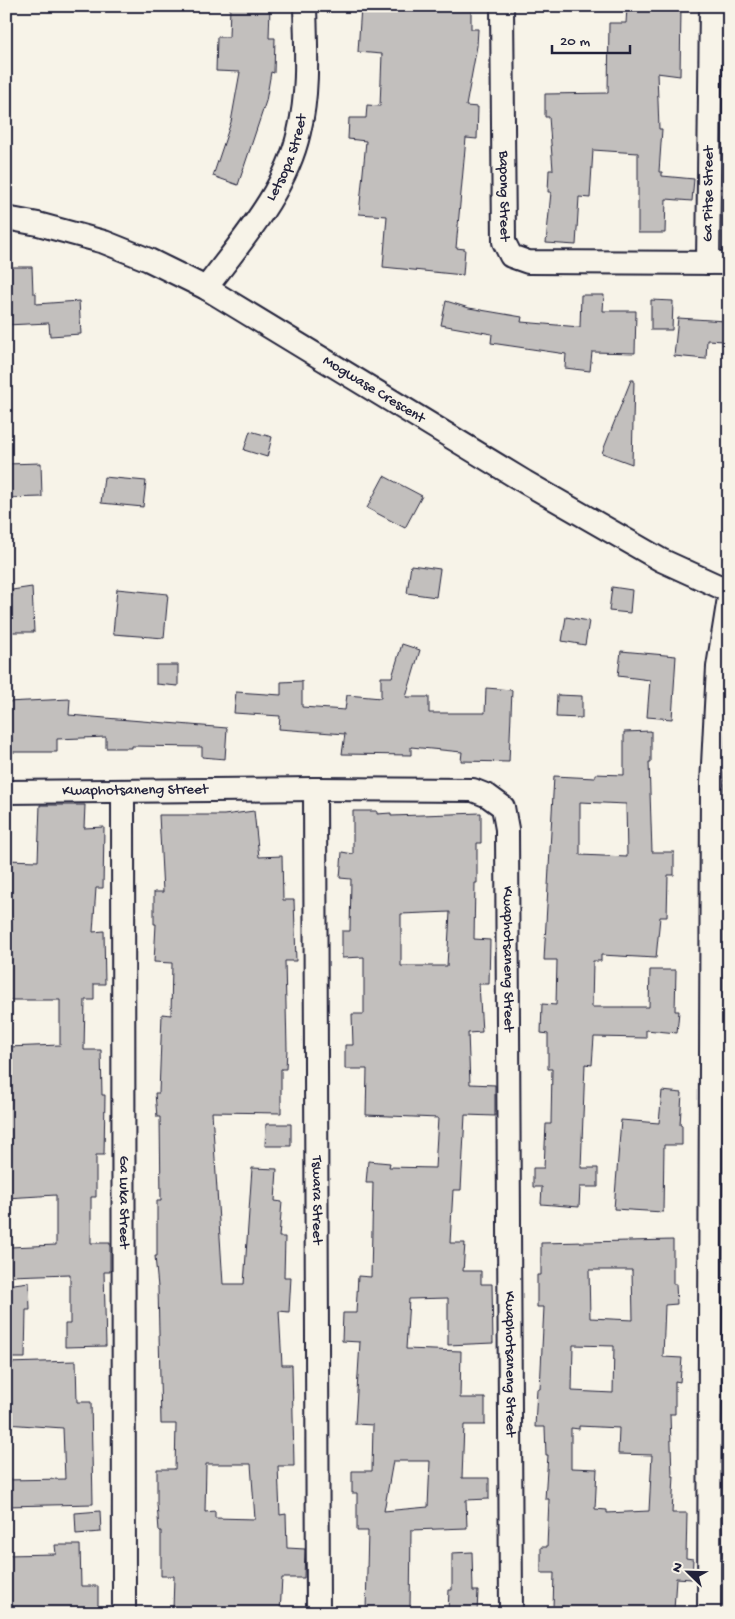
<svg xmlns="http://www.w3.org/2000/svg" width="735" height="1619" font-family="'Gochi Hand',sans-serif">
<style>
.building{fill:#c2bfbd;stroke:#22223b;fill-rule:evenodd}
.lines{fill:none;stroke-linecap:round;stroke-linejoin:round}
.street-casing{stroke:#22223b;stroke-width:26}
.street{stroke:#f7f3e8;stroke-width:22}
.labels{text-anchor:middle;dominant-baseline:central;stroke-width:5;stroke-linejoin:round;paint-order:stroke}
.street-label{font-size:15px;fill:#22223b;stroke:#f7f3e8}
</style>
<rect width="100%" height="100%" fill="#f7f3e8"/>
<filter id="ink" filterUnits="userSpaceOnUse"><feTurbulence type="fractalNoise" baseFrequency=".02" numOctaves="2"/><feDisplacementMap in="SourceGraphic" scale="10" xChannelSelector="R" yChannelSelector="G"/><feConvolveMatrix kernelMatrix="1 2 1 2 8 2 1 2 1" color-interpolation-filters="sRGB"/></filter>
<g filter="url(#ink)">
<g class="building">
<polygon points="230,6 270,6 269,38 275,38 274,73 271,72 266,101 238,185 213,176 231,122 240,72 216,71 217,37 229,37"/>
<polygon points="361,6 461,6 461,10 471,10 471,29 478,29 477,46 466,106 478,107 477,139 466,138 456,248 465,249 463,275 383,267 387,216 359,214 366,141 348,139 349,118 366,118 367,105 380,106 382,54 358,52"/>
<polygon points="627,7 681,8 680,76 657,73 659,129 662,129 659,172 662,172 662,176 694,179 692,201 666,199 665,233 638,233 638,153 593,150 590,198 579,197 576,245 546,243 551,192 548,192 549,170 553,170 549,117 545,117 545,94 608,93 609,23 626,23"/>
<polygon points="6,267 32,267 33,293 36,293 36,304 79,301 81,334 50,336 49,323 6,325"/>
<polygon points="581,295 604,295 603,311 636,311 635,353 592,352 590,371 565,368 566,354 491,343 492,334 441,325 446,301 469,308 522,317 521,322 580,327"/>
<polygon points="651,300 673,301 672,330 651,330"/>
<polygon points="678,318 726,321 725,341 707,340 706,359 674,356"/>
<polygon points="631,380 634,380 632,464 602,453"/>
<polygon points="250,431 272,437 267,457 244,450"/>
<polygon points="41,463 42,497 6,498 6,464"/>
<polygon points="384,476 422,496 405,528 367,508"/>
<polygon points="104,477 146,481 143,507 101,503"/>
<polygon points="411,565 440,569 436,597 407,593"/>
<polygon points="32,587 34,632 6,632 6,597 12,597 12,590"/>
<polygon points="612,587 632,590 630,613 609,611"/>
<polygon points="117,589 168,594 164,638 113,634"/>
<polygon points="566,617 589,621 585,645 562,641"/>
<polygon points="402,644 420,650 406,697 429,697 429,713 485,713 486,688 512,690 509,762 461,761 462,752 411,747 411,755 342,754 345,734 279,729 280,716 234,713 236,692 281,695 281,682 302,681 302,707 345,710 347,695 381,698 381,677 392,677"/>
<polygon points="621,651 676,656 672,719 647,717 650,680 618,676"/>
<polygon points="156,665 178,665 178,686 156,684"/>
<polygon points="557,695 582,696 582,718 556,717"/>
<polygon points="70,699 69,715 227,728 225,759 202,757 202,747 132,746 132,748 106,748 106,737 57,739 57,752 6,752 6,702"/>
<path d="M651 731V762H649L652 852H674V875H668L667 917H660L656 958 601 955V961H593L592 1007H649L650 970H676L675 1011H679L677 1033 646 1030V1038L594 1037 592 1065 585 1064 581 1168H598V1187H580L579 1207 541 1204 542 1187H533V1168H544L546 1124H551L552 1069H548V1034L541 1033 542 1004 556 1005 557 960H544L554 776 595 778V774L624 775V732ZM580 802 626 804 627 857 580 855Z"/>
<polygon points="40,805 85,805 84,828 104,827 103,888 96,888 93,932 104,931 105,984 94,984 94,1000 85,1000 84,1050 101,1050 102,1095 105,1095 104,1155 96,1155 96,1197 91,1197 91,1243 110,1243 110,1272 104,1272 106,1346 65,1347 65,1324 70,1324 70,1274 10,1276 10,1247 56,1245 56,1195 6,1198 7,1047 60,1045 60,1000 6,1000 6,860 38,861"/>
<path d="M254 811 259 857 282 856 283 900H294L296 961H285L287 1049 286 1069H281V1113L212 1112 223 1284H244L252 1168 277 1169 275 1201 282 1202 279 1237H285L284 1277H291L289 1312 279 1311 282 1365H292L294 1466H278L280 1515 286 1514 287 1548 305 1549 304 1578H282L280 1613 173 1610 174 1576H161V1531H159L157 1503V1469H175L176 1424H161L158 1287 155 1256H157V1201H161L160 1117H157L155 1093H159L162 1014 171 1015 172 963 154 962 156 924H154V892H163L159 815H224ZM206 1464H251L255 1519 215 1518V1511L205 1512Z"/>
<path d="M353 811H377V814L391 813V816L481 813V843H477V883H475L474 939 490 940 489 984H479L482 1032 468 1033 470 1084 495 1085V1116L465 1115 461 1190H453L450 1243H465L463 1271H481V1284H492L493 1343 448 1345V1298L409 1299 406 1349 461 1351 460 1398H485V1425H464L462 1478H489V1499L466 1500 467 1528 411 1530 410 1608 366 1610 368 1531H357V1493H352V1471H372L373 1425 355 1424 360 1342 342 1341 343 1313H356L358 1276 371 1277 373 1183H366L368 1161 390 1163 389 1167 435 1168 438 1118 366 1115 367 1069H345V1045H353L352 1014H364V957L342 958V931H350L351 879 340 878 342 852 353 854ZM450 912 447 966H401V914ZM393 1461H430L428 1507 384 1511Z"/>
<polygon points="662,1091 682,1093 680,1125 682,1125 682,1145 664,1145 663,1212 614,1209 621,1120 659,1123"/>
<polygon points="266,1124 291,1124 291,1146 265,1146"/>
<path d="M673 1240V1284H676L677 1304 665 1305 663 1357 682 1358 680 1382 675 1381V1414H670L672 1476H674L672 1513H687L686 1558 693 1559 692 1579 676 1578 674 1610 647 1609V1612L553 1609 554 1573H541V1547H547L549 1499H545L548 1455H546L545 1427H535L537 1389H540L544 1307H537V1275H541V1243ZM589 1270H632L633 1320 590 1318ZM573 1345 614 1346 613 1393 572 1391ZM579 1426 619 1428 618 1454 652 1455 649 1511 607 1513V1510L595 1509 597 1469 571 1468V1428L579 1429Z"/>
<polygon points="29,1282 30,1310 26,1310 25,1358 6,1358 6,1285"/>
<polygon points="76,1361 77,1402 91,1402 93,1504 6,1506 6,1480 65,1479 63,1428 6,1424 6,1363"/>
<polygon points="100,1511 101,1532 76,1534 75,1513"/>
<polygon points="55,1545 80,1545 81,1586 98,1586 98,1613 6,1613 6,1555 56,1554"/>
<polygon points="472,1552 473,1591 478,1591 477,1613 448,1612 449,1590 452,1590 452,1553"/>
</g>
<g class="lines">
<g class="street-casing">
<g id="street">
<path id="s1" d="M502 6 504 242 511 256 528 262 729 263"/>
<path id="s2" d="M6 218 38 224 104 242 149 260 206 288 525 482 661 560 729 591"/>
<path id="s3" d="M708 263 711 6"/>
<path id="s4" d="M206 288C242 240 286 191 299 132 309 91 306 48 305 6"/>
<path id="s5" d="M315 789 318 1613"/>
<path id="s6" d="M6 792 315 789 473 790 488 796 503 807 507 829 511 1613"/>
<path id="s7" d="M123 792 124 1613"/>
<polyline points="709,1613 712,784 718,667 729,598"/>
</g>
</g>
<use href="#street" class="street"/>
</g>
</g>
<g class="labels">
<g class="street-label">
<text stroke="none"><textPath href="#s4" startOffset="155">Letsopa Street</textPath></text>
<text stroke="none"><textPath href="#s3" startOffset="69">Ga Pitse Street</textPath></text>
<text stroke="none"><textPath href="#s1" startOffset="190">Bapong Street</textPath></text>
<text stroke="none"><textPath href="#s2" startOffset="409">Mogwase Crescent</textPath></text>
<text stroke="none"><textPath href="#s6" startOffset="129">Kwaphotsaneng Street</textPath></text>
<text stroke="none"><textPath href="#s6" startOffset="654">Kwaphotsaneng Street</textPath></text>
<text stroke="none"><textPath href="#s5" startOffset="411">Tswara Street</textPath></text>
<text stroke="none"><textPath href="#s7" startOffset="410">Ga Luka Street</textPath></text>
<text stroke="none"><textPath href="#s6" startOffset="1059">Kwaphotsaneng Street</textPath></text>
</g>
</g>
<rect width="735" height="1619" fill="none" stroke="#f7f3e8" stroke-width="25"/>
<rect x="12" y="12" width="710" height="1594" fill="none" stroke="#22223b" stroke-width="2" filter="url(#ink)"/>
<g transform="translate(688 1572) rotate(293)" stroke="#f7f3e8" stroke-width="4" paint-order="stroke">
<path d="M0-4L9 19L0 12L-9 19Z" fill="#22223b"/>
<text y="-8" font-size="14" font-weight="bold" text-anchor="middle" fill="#22223b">N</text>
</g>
<path d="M552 45v8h78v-8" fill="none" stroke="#22223b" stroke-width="2.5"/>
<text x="560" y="45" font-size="15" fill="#22223b" stroke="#f7f3e8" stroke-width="4" paint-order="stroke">20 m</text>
</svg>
